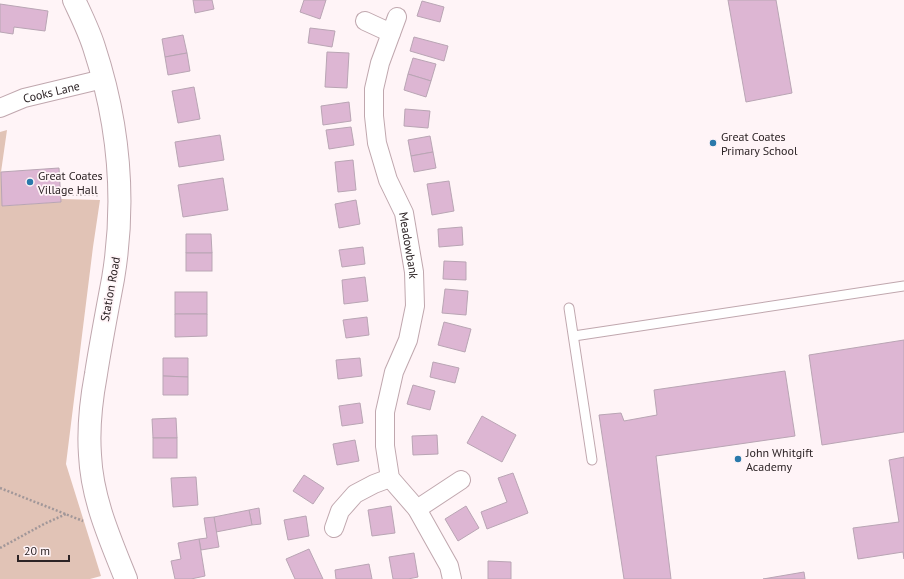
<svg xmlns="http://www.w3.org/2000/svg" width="904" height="579" font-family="'PT Sans',sans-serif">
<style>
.green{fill:#e1c3b6}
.building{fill:#ddb6d3;stroke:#b9a5b4}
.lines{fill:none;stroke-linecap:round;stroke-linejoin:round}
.service-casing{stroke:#c0a7ae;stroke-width:11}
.minor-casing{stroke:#c0a7ae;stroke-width:20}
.tertiary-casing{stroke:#c0a7ae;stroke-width:24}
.path{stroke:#a19799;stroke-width:2.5;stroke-dasharray:2 2;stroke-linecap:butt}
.service{stroke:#fff;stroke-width:9}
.minor{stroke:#fff;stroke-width:18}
.tertiary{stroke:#fff;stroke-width:22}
.poi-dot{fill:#2a79ab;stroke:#fff4f7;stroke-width:1.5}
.labels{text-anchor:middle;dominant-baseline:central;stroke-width:3.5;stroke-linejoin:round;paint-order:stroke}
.street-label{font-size:12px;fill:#2c2325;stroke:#fff4f7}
.poi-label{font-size:12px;fill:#2c2325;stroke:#fff4f7;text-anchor:start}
</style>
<rect width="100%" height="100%" fill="#fff4f7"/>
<polygon class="green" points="7,130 1,172 3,206 61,202 60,199 100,200 93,247 66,464 101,576 90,579 0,579 0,132"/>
<g class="building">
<polygon points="193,0 212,0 214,9 195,13"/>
<polygon points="304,0 326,0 320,19 300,12"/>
<polygon points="728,0 776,0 792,93 746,102"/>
<polygon points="422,1 444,7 440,22 417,16"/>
<polygon points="0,4 48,11 45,31 14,27 13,34 0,32"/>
<polygon points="310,28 335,31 332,47 308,43"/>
<polygon points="183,35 187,53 165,57 162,39"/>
<polygon points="414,37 448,46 444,61 410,51"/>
<polygon points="327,52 349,53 347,88 325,87"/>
<polygon points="187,53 190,71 168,75 165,57"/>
<polygon points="413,58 436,64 431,81 408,74"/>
<polygon points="408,74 431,81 426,97 404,90"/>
<polygon points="194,87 200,119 178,123 172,91"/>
<polygon points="349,102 351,121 323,125 321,106"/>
<polygon points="405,109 430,111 428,128 404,126"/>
<polygon points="351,127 354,145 329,149 326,130"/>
<polygon points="220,135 224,160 179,167 175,142"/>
<polygon points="430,136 433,152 411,156 408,140"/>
<polygon points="433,152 436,168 414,172 411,156"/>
<polygon points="353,160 356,190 338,192 335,162"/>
<polygon points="59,168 61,202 2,206 1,172"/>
<polygon points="223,178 228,210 183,217 178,185"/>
<polygon points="449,181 454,211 432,215 427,184"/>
<polygon points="356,200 360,224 339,228 335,204"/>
<polygon points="462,227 463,245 439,247 438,229"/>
<polygon points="186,234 211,234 212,253 186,253"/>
<polygon points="363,247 365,264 342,267 339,250"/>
<rect x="186" y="253" width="26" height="18"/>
<polygon points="444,261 466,262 466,280 443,279"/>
<polygon points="365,277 368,301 344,304 342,280"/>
<polygon points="445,289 468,291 466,315 442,313"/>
<rect x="175" y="292" width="32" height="22"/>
<polygon points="175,314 207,314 207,336 175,337"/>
<polygon points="367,317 369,335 346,338 343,320"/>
<polygon points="444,322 471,329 465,352 438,345"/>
<polygon points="904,340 904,432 822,445 809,355"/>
<polygon points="163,358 188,358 188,377 163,376"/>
<polygon points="360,358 362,376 338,379 336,360"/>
<polygon points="433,362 459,368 455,383 430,377"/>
<polygon points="785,371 795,436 656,456 671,579 624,579 599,415 621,413 624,421 657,415 654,390"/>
<polygon points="163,376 188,377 188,395 163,395"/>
<polygon points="413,385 435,391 430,410 407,404"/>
<polygon points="360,403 363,423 342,426 339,406"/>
<polygon points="482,416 516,435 502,462 467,443"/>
<polygon points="176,418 177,438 153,438 152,419"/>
<polygon points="437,435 438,454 413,455 412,436"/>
<rect x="153" y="438" width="24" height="20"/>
<polygon points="355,440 359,461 337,465 333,444"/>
<polygon points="904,457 904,559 903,552 858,559 853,528 899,522 889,460"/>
<polygon points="513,473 528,513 487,529 481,512 507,502 498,478"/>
<polygon points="304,475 324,488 313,504 293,491"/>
<polygon points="196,477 198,505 173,507 171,478"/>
<polygon points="391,506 395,533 372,536 368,510"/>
<polygon points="466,506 479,528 458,541 445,519"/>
<polygon points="259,508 261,524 252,525 249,510"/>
<polygon points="249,510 252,525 216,532 214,517"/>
<polygon points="306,516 309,536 288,540 284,520"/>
<polygon points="214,517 219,547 201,550 199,539 207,538 204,518"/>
<polygon points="199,539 205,576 191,579 175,579 171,561 181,559 178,543"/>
<polygon points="309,549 323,579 295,579 286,559"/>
<polygon points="414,553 418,577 408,579 393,579 389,557"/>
<polygon points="488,561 511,562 511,579 488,579"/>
<polygon points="369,564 372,579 336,579 335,570"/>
<polygon points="804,572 805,579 763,579"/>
</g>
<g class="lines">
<g class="service-casing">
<g id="service">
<polyline points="569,308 592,460"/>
<polyline points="574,336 904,286"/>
</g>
</g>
<g class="minor-casing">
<g id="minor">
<path id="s1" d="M397 17 380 63 374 89V116L377 143 388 180 404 213 414 272 415 306 408 340 394 372 385 412V446L390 478 417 509 449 566 452 579"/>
<polyline points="365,21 391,33"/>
<path id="s2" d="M0 108 24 98 103 79"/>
<polyline points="417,509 461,480"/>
<polyline points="334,528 340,511 355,494 374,484 390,478"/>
</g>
</g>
<g class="tertiary-casing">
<path id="tertiary" d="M74 0C81 15 89 31 94 47 119 123 126 201 113 279 107 311 101 342 96 374 91 401 88 428 90 455 92 499 110 539 126 579"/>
</g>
<g class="path">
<polyline points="60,194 100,195"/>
<polyline points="0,488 83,521"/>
<polyline points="0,548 44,524 66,514"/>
</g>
<use href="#service" class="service"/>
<use href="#minor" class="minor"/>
<use href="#tertiary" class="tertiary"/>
</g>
<g class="poi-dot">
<circle cx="713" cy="143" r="4"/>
<circle cx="30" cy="182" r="4"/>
<circle cx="738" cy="459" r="4"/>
</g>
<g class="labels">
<g class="street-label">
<text stroke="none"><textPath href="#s2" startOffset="54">Cooks Lane</textPath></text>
<text stroke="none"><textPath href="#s1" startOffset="238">Meadowbank</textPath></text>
<text transform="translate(110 289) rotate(-80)">Station Road</text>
</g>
<g class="poi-label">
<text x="721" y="136">Great Coates<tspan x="721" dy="14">Primary School</tspan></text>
<text x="38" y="175">Great Coates<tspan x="38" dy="14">Village Hall</tspan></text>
<text x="746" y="452">John Whitgift<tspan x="746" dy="14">Academy</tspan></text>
</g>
</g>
<path d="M18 555v6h51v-6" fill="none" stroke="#2c2325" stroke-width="2"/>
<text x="24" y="555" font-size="12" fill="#2c2325" stroke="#fff4f7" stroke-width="3" paint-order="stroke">20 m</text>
</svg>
